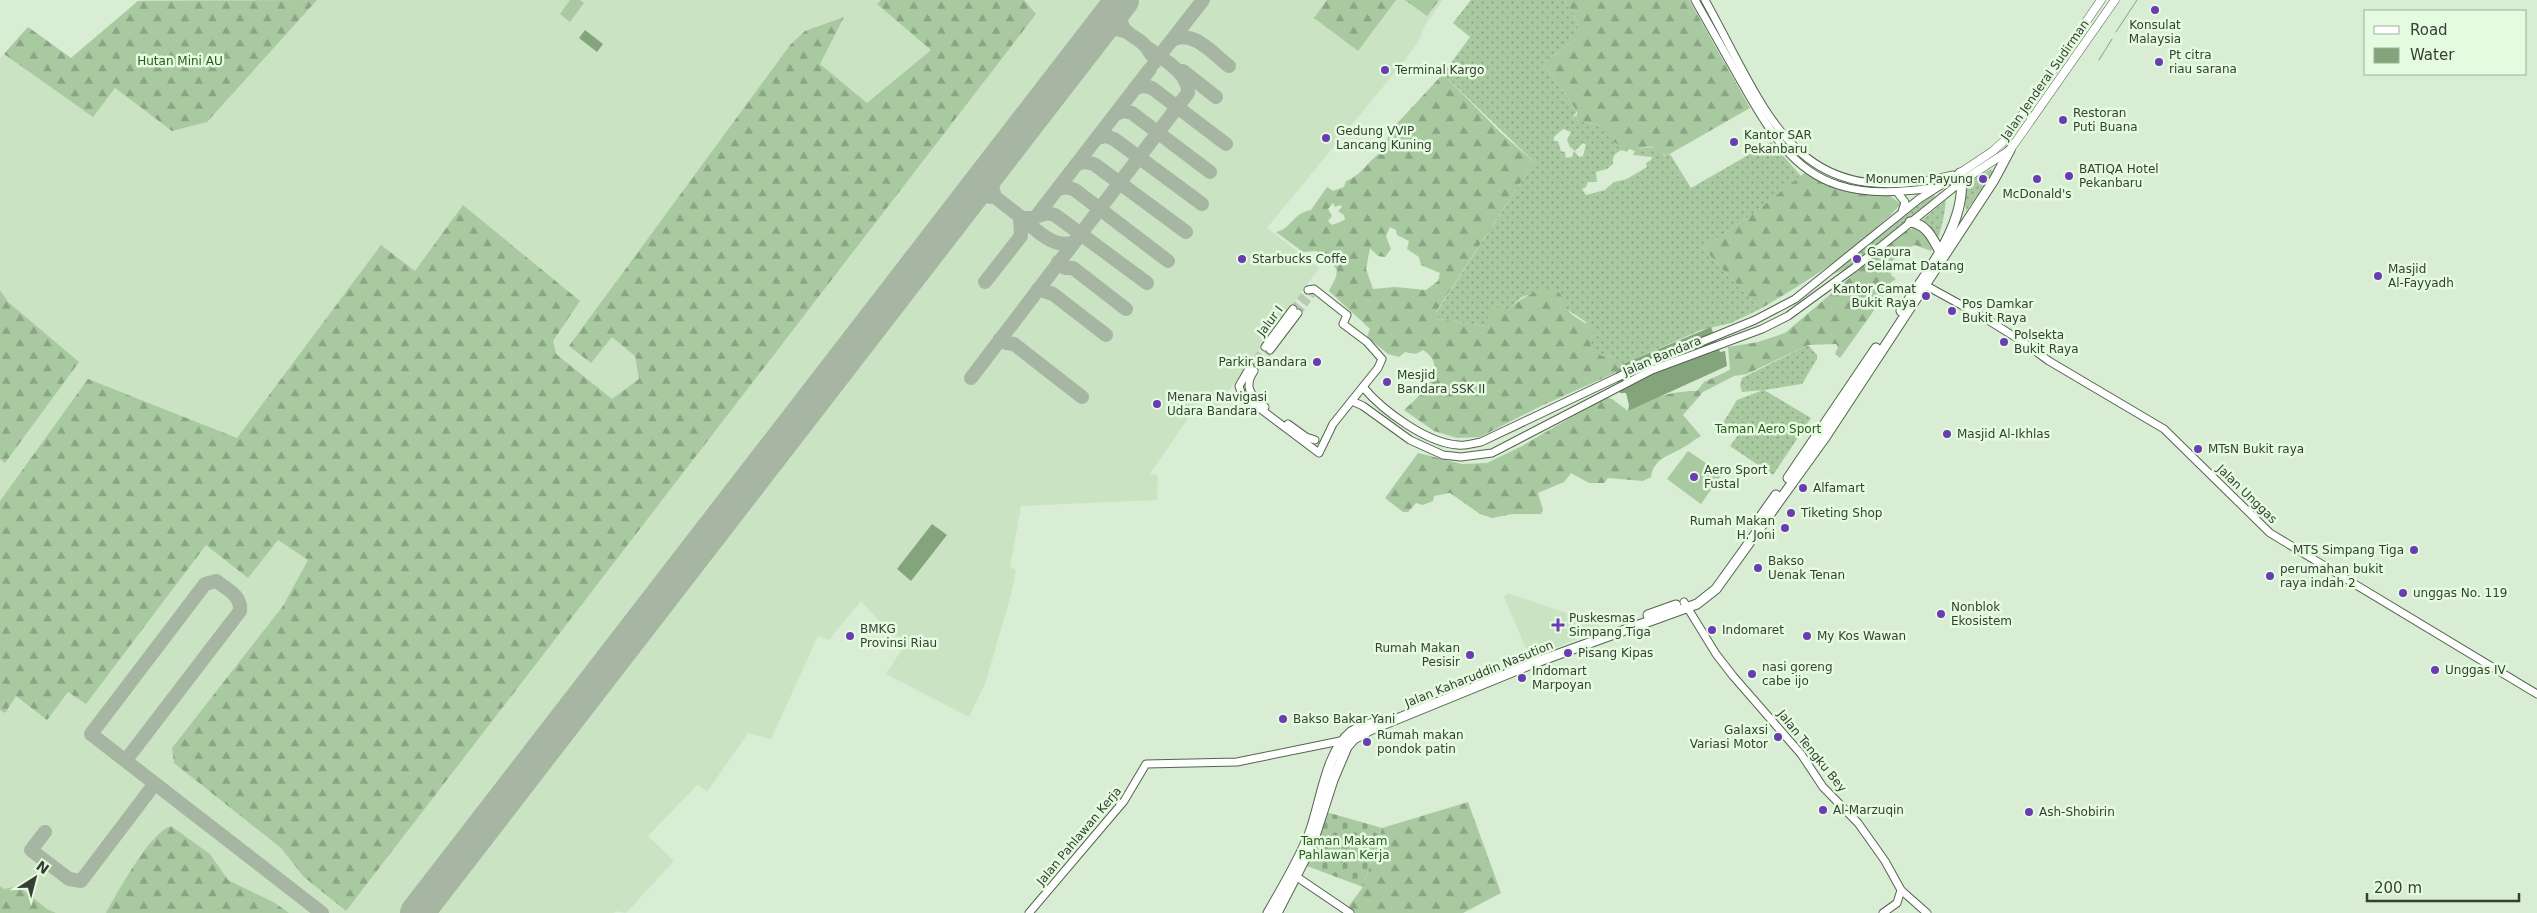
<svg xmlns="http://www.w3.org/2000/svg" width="2537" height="913" font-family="'DejaVu Sans',sans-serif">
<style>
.built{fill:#cae4c3}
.grass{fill:url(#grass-dots);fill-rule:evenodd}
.forest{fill:url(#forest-firs);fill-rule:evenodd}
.cemetery{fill:url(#cemetery-stones)}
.garden{fill:#a9c9a1}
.water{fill:#84a47c}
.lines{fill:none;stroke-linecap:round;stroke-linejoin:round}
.stream{stroke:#84a47c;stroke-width:1}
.taxiway{stroke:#a6b6a2;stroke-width:14}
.runway{stroke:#a6b6a2;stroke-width:34}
.secondary-tunnel{stroke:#b8cab3;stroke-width:7;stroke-dasharray:7 3.5;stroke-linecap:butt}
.secondary-casing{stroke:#53654e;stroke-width:9}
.primary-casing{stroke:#53654e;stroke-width:9}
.highway-casing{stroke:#53654e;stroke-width:11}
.secondary{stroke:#fff;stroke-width:7}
.primary{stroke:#fff;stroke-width:8}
.highway{stroke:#fff;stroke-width:9}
.poi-dot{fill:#6a3cb4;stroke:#e5fbe0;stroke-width:2}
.labels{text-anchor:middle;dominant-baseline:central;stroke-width:5;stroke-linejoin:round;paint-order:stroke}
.poi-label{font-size:12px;fill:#373f35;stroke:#e5fbe0;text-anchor:start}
.park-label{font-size:12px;fill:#2e5922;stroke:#e5fbe0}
.street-label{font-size:12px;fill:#373f35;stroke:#e5fbe0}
</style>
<defs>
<pattern id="grass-dots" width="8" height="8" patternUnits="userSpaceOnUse" patternTransform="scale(1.25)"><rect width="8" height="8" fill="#a9c9a1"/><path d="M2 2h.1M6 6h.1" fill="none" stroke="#8aa584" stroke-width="1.8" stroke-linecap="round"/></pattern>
<pattern id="forest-firs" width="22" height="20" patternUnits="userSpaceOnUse" patternTransform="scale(1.25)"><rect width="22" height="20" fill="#a9c9a1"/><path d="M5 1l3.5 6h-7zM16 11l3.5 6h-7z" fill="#8aa584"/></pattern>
<pattern id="cemetery-stones" width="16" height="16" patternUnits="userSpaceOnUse" patternTransform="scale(1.25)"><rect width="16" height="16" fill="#a9c9a1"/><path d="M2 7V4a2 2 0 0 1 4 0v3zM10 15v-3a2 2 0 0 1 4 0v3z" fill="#8aa584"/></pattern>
</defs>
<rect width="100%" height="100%" fill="#d8edd3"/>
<g class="built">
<polygon points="144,0 1443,0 1425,25 1418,42 1405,60 1267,228 1319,268 1216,408 1201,399 1150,474 1158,475 1157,500 1021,506 1010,568 1016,569 1011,595 985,684 969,717 886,674 906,643 883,625 861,601 829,640 818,636 771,739 748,733 707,792 698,784 648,836 674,861 626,913 616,911 614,913 0,913 0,58 28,27 71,58 138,1"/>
<polygon points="1508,593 1598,624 1601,629 1533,657 1525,646 1504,597"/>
</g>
<g class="grass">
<path d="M1471 0H1564C1571 11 1583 25 1577 38L1543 63 1577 111 1572 119 1601 126 1619 145 1636 149 1656 147 1665 156 1670 154 1691 188 1771 142 1801 176 1746 219 1703 248 1760 309 1731 323 1701 330 1623 364 1613 357 1600 355 1590 345 1586 322 1540 291 1522 297 1506 311 1485 326 1438 319 1436 313 1534 162 1443 74 1470 37 1453 23ZM1563 129 1571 132 1567 140 1570 147 1575 151 1583 143 1586 145 1583 156 1579 157 1574 151 1572 157 1566 158 1565 152 1561 151 1558 141H1554V137ZM1629 149 1635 151 1633 155 1652 157 1651 160 1646 163 1647 167 1627 179 1614 182 1605 190 1586 195 1582 189 1586 187 1588 182H1597L1596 172 1607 169 1613 164C1612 156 1615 153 1622 150L1627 152Z"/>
<polygon points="1991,169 1993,173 1966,211 1963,185"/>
<polygon points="1933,194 1935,196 1933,199 1850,267 1834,274 1843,265"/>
<polygon points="1946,200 1944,216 1939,236 1927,223 1921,221"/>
<polygon points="1808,345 1817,355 1817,359 1802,384 1764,390 1811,418 1773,475 1730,446 1739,434 1723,423 1737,400 1763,390 1742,392 1740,385 1742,378"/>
</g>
<g class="forest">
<polygon points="317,0 207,122 172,131 115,88 93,117 4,54 28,27 71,58 138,1"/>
<polygon points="881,0 1024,0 1036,14 346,911 304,877 281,848 174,763 172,748 283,606 308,560 278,540 248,578 206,545 86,704 68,692 47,720 16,696 5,713 0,710 0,501 88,379 237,438 381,245 415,271 463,205 580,301 553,341 556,354 612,399 639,379 635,356 612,337 591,363 569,346 790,45 805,31 844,17 820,64 867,103 931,50 877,4"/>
<polygon points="1327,0 1396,0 1358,51 1314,18"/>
<polygon points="1405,0 1439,0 1427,16"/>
<path d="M1564 0H1689L1750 108 1666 156 1655 147C1648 146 1642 149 1636 149 1618 149 1610 139 1601 126L1571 119 1577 115V111L1543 63 1577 38C1583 25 1571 11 1564 0Z"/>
<path d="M1443 74 1501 133 1534 162 1436 312 1438 319 1485 326 1488 317 1497 307 1506 311C1516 302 1548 278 1561 295 1564 299 1564 306 1568 310 1576 321 1590 321 1595 336L1590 345 1597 349 1600 355C1610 357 1619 356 1623 366L1615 373 1541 406 1480 437 1457 438 1434 431 1404 410C1419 396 1452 368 1423 350L1416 354 1405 352 1399 357 1388 354 1367 337 1370 329 1329 291 1336 277 1337 270 1328 257 1316 251 1303 252 1276 232C1292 229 1291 214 1311 210L1327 187 1333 191 1344 187 1346 181C1363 175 1369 158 1384 151L1390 131ZM1333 203 1335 207 1340 205 1342 207 1338 211 1344 215 1345 220 1332 225 1328 221 1332 216 1328 209ZM1390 227 1396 230 1397 235 1409 241 1407 249 1419 257 1421 265 1440 273 1438 281 1426 290 1395 287 1373 289 1366 269 1370 248 1378 256 1385 257 1391 249 1386 236Z"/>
<path d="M1807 171 1844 189 1890 196 1901 204C1864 244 1808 282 1760 309L1703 248 1746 219Z"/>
<path d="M1921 221 1934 228 1939 236 1931 251 1915 245 1910 247 1891 262V275L1896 279 1887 285 1880 302 1840 358 1835 354 1838 347 1836 344 1808 345 1747 374 1734 376 1703 392 1683 415 1701 436C1695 439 1690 444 1684 447 1670 456 1654 457 1651 477L1643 481 1608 478 1604 483H1589L1571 473 1564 482 1538 493 1543 510 1541 514H1512L1492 518 1480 514 1450 493 1434 496 1433 501 1423 505 1416 503 1408 512H1403L1385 498 1418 453 1462 464 1487 463 1522 446 1606 397 1612 399 1628 411C1646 399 1675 390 1697 391L1704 382 1730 370 1728 347 1758 342 1785 333 1860 269 1878 250 1903 231 1912 229Z"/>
<polygon points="0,290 8,302 79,362 5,463 0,459"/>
<polygon points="1468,802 1501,893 1463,913 1355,913 1348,907 1363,887 1382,828"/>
<path d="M171 826 210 854 228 880 275 903 289 913H106C117 893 151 831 171 826Z"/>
<polygon points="0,886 4,889 18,886 47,909 56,913 0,913"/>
</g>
<polygon class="cemetery" points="1326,812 1382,828 1363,887 1307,866"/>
<g class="garden">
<polygon points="570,0 580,0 584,3 570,22 560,14"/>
<polygon points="1688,451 1722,474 1701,504 1667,479"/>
</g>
<g class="water">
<polygon points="585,30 603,44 597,52 579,38"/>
<polygon points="1711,327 1720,352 1725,351 1727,366 1628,411 1629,405 1626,393 1620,393 1616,372 1623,364"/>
<polygon points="932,524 947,535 911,581 897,569"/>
</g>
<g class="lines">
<g class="stream">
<polyline points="2116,32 2137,0"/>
<polyline points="2099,60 2112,39"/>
</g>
<g class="taxiway">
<path d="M1119 4C1119 43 1137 29 1151 54"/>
<polyline points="1096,34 1112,28 1124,31"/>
<path d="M1172 40C1193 29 1212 53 1229 66"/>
<polyline points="1154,63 1203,0"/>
<polyline points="1183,71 1216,97"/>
<polyline points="1135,88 1145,86 1152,88 1226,144"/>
<polyline points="1116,114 1124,111 1132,113 1210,172"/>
<polyline points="1097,138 1106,136 1114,139 1202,204"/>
<polyline points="1077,164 1084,162 1094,164 1186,232"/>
<polyline points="994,166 989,175 995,197 1022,218 1035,218 1150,69"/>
<polyline points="1059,189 1067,187 1075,190 1168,261"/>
<polyline points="965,203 981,196 995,197"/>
<polyline points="1038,216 1047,213 1055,215 1147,283"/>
<polyline points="1058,262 1065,268 1073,268 1126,309"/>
<path d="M985 282 1021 236 1020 217C1035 228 1053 250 1074 242"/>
<polyline points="1038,289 1053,294 1106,335"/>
<polyline points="1000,339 1006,343 1014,344 1082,397"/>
<path d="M971 378 1188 93C1189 72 1162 59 1148 48"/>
<path d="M126 760 240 611C242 596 227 589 216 581L205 584 91 734 322 913"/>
<polyline points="45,832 31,850 69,879 81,881 150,790"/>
</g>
<polyline class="runway" points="417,913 1122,0"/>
<g class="secondary-tunnel">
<polyline points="1293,309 1308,290"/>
<polyline points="1298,313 1312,294"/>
<polyline points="1250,367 1265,347"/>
<polyline points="1254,371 1270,350"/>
</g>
<g class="secondary-casing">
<g id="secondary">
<path d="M1695 0C1709 25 1724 51 1738 76 1763 119 1787 169 1838 185 1868 195 1902 192 1932 188"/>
<path d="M1705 0C1770 117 1794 214 1953 175"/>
<polyline points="1897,192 1905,202 1902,212"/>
<polyline points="1925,285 1983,317 2020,340 2049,361 2164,429 2270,533 2537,694"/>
<polyline points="1265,347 1293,309"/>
<polyline points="1270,350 1298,313"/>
<polyline points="1250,367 1239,386 1242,395 1319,453 1333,424 1378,368 1382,359 1367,342 1343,324 1347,315 1314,289 1308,290"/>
<path d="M1254 371C1243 387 1251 396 1265 407"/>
<path d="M1363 387C1383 411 1427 443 1458 445 1466 446 1474 443 1481 442L1635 369 1755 320 1795 299 1919 199 1960 173"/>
<polyline points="1352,401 1363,406 1410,440 1443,455 1461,457 1492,453 1652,370 1762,329 1788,316 1854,268 1962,181"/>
<polyline points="1288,424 1306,437 1315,440"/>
<polyline points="1684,602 1716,654 1733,676 1801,754 1823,787 1858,823 1885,861 1901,890 1897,903 1883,913"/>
<polyline points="1297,877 1350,913"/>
<polyline points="1901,890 1927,913"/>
<polyline points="1029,913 1124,801 1146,764 1237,762 1345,740"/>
</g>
</g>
<g class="primary-casing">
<g id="primary">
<polyline points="1960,173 1993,151 2005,140 2101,0"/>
<polyline points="1962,181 2010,150 2115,0"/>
</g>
</g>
<g class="highway-casing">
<g id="highway">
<path d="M1910 222C1926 224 1932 237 1939 250"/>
<path d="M1901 311C1926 274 1970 219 1960 173"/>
<polyline points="1788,478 1876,348"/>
<polyline points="1759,519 1776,495"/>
<polyline points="1648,615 1676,605"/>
<path d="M1268 913C1283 887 1298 862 1309 835 1321 805 1325 753 1351 732 1358 727 1368 725 1376 722"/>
<polyline points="1277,913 1312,845 1333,780 1347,747 1354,739 1370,730 1534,663 1697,604 1716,589 1826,436 1994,180 2010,150"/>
</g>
</g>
<use href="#secondary" class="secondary"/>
<use href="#primary" class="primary"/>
<use href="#highway" class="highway"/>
</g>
<g class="poi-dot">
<circle cx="2155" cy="10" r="5"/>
<circle cx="2159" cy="62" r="5"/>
<circle cx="1385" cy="70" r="5"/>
<circle cx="2063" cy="120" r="5"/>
<circle cx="1326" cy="138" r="5"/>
<circle cx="1734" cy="142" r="5"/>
<circle cx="2069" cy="176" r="5"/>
<circle cx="1983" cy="179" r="5"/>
<circle cx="2037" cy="179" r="5"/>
<circle cx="1242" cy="259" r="5"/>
<circle cx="1857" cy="259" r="5"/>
<circle cx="2378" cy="276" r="5"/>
<circle cx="1926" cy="296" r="5"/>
<circle cx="1952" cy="311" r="5"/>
<circle cx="2004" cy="342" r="5"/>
<circle cx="1317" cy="362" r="5"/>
<circle cx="1387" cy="382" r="5"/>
<circle cx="1157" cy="404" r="5"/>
<circle cx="1947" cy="434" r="5"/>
<circle cx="2198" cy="449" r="5"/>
<circle cx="1694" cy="477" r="5"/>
<circle cx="1803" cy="488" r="5"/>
<circle cx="1791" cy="513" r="5"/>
<circle cx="1785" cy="528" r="5"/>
<circle cx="2414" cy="550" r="5"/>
<circle cx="1758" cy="568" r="5"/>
<circle cx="2270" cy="576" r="5"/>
<circle cx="2403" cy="593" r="5"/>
<circle cx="1941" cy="614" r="5"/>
<path d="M1555.5 617.5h5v5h5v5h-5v5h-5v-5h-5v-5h5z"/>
<circle cx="1712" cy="630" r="5"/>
<circle cx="850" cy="636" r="5"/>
<circle cx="1807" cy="636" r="5"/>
<circle cx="1568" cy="653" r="5"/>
<circle cx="1470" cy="655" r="5"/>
<circle cx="2435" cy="670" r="5"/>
<circle cx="1752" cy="674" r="5"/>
<circle cx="1522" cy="678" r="5"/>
<circle cx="1283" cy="719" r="5"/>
<circle cx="1778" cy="737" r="5"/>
<circle cx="1367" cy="742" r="5"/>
<circle cx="1823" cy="810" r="5"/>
<circle cx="2029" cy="812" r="5"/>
</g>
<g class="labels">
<g class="poi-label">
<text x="2155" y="25" text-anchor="middle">Konsulat<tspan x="2155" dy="14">Malaysia</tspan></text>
<text x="2169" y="55">Pt citra<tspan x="2169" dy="14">riau sarana</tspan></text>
<text x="1395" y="70">Terminal Kargo</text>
<text x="2073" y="113">Restoran<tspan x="2073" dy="14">Puti Buana</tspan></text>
<text x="1336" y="131">Gedung VVIP<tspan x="1336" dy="14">Lancang Kuning</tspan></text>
<text x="1744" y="135">Kantor SAR<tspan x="1744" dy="14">Pekanbaru</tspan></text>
<text x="2079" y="169">BATIQA Hotel<tspan x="2079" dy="14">Pekanbaru</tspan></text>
<text x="1973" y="179" text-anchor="end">Monumen Payung</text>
<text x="2037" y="194" text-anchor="middle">McDonald's</text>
<text x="1867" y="252">Gapura<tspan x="1867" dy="14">Selamat Datang</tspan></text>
<text x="1252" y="259">Starbucks Coffe</text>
<text x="2388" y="269">Masjid<tspan x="2388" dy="14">Al-Fayyadh</tspan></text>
<text x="1916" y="289" text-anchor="end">Kantor Camat<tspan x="1916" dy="14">Bukit Raya</tspan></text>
<text x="1962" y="304">Pos Damkar<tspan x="1962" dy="14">Bukit Raya</tspan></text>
<text x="2014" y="335">Polsekta<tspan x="2014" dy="14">Bukit Raya</tspan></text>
<text x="1307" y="362" text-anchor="end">Parkir Bandara</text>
<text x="1397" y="375">Mesjid<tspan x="1397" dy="14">Bandara SSK II</tspan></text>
<text x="1167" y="397">Menara Navigasi<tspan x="1167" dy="14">Udara Bandara</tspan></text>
<text x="1957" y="434">Masjid Al-Ikhlas</text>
<text x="2208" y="449">MTsN Bukit raya</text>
<text x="1704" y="470">Aero Sport<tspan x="1704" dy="14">Fustal</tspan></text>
<text x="1813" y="488">Alfamart</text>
<text x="1801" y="513">Tiketing Shop</text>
<text x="1775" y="521" text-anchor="end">Rumah Makan<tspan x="1775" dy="14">H. Joni</tspan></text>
<text x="2404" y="550" text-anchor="end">MTS Simpang Tiga</text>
<text x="1768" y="561">Bakso<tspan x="1768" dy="14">Uenak Tenan</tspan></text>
<text x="2280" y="569">perumahan bukit<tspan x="2280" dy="14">raya indah 2</tspan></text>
<text x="2413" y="593">unggas No. 119</text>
<text x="1951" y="607">Nonblok<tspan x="1951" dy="14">Ekosistem</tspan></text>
<text x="1569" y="618">Puskesmas<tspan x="1569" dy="14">Simpang Tiga</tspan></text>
<text x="860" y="629">BMKG<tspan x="860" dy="14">Provinsi Riau</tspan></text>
<text x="1722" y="630">Indomaret</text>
<text x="1817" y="636">My Kos Wawan</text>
<text x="1460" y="648" text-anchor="end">Rumah Makan<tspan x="1460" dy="14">Pesisir</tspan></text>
<text x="1578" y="653">Pisang Kipas</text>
<text x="1762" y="667">nasi goreng<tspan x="1762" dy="14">cabe ijo</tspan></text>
<text x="2445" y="670">Unggas IV</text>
<text x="1532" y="671">Indomart<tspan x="1532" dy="14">Marpoyan</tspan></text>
<text x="1293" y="719">Bakso Bakar Yani</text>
<text x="1768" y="730" text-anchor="end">Galaxsi<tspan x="1768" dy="14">Variasi Motor</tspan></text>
<text x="1377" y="735">Rumah makan<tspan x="1377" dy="14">pondok patin</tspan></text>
<text x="1833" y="810">Al-Marzuqin</text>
<text x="2039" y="812">Ash-Shobirin</text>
</g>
<g class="park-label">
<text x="180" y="61">Hutan Mini AU</text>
<text x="1768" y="429">Taman Aero Sport</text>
<text x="1344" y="841">Taman Makam<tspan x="1344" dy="14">Pahlawan Kerja</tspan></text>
</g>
<g class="street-label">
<text transform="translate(2045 80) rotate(-55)">Jalan Jenderal Sudirman</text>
<text transform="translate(1270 321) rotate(-53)">Jalur I</text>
<text transform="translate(1662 356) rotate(-23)">Jalan Bandara</text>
<text transform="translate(2247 494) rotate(44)">Jalan Unggas</text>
<text transform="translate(1479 674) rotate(-22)">Jalan Kaharuddin Nasution</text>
<text transform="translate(1812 751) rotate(51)">Jalan Tengku Bey</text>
<text transform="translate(1079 836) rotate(-50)">Jalan Pahlawan Kerja</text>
</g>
</g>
<rect x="2364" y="10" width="162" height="65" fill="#e5fbe0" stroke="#9fb09c"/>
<rect x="2374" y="26" width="25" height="8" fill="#ffffff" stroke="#9fb09c"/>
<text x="2410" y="35" font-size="15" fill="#373f35">Road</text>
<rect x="2374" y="48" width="25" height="15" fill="#84a47c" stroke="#9fb09c"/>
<text x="2410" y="60" font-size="15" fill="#373f35">Water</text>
<g transform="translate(35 878) rotate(36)" stroke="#e5fbe0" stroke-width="4" paint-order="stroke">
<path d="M0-4L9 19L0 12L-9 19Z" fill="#373f35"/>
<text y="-8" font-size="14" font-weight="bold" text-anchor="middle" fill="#373f35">N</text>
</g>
<path d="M2367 893v8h152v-8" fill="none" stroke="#373f35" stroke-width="2.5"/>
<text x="2374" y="893" font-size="15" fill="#373f35" stroke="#e5fbe0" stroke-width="4" paint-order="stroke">200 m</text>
</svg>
